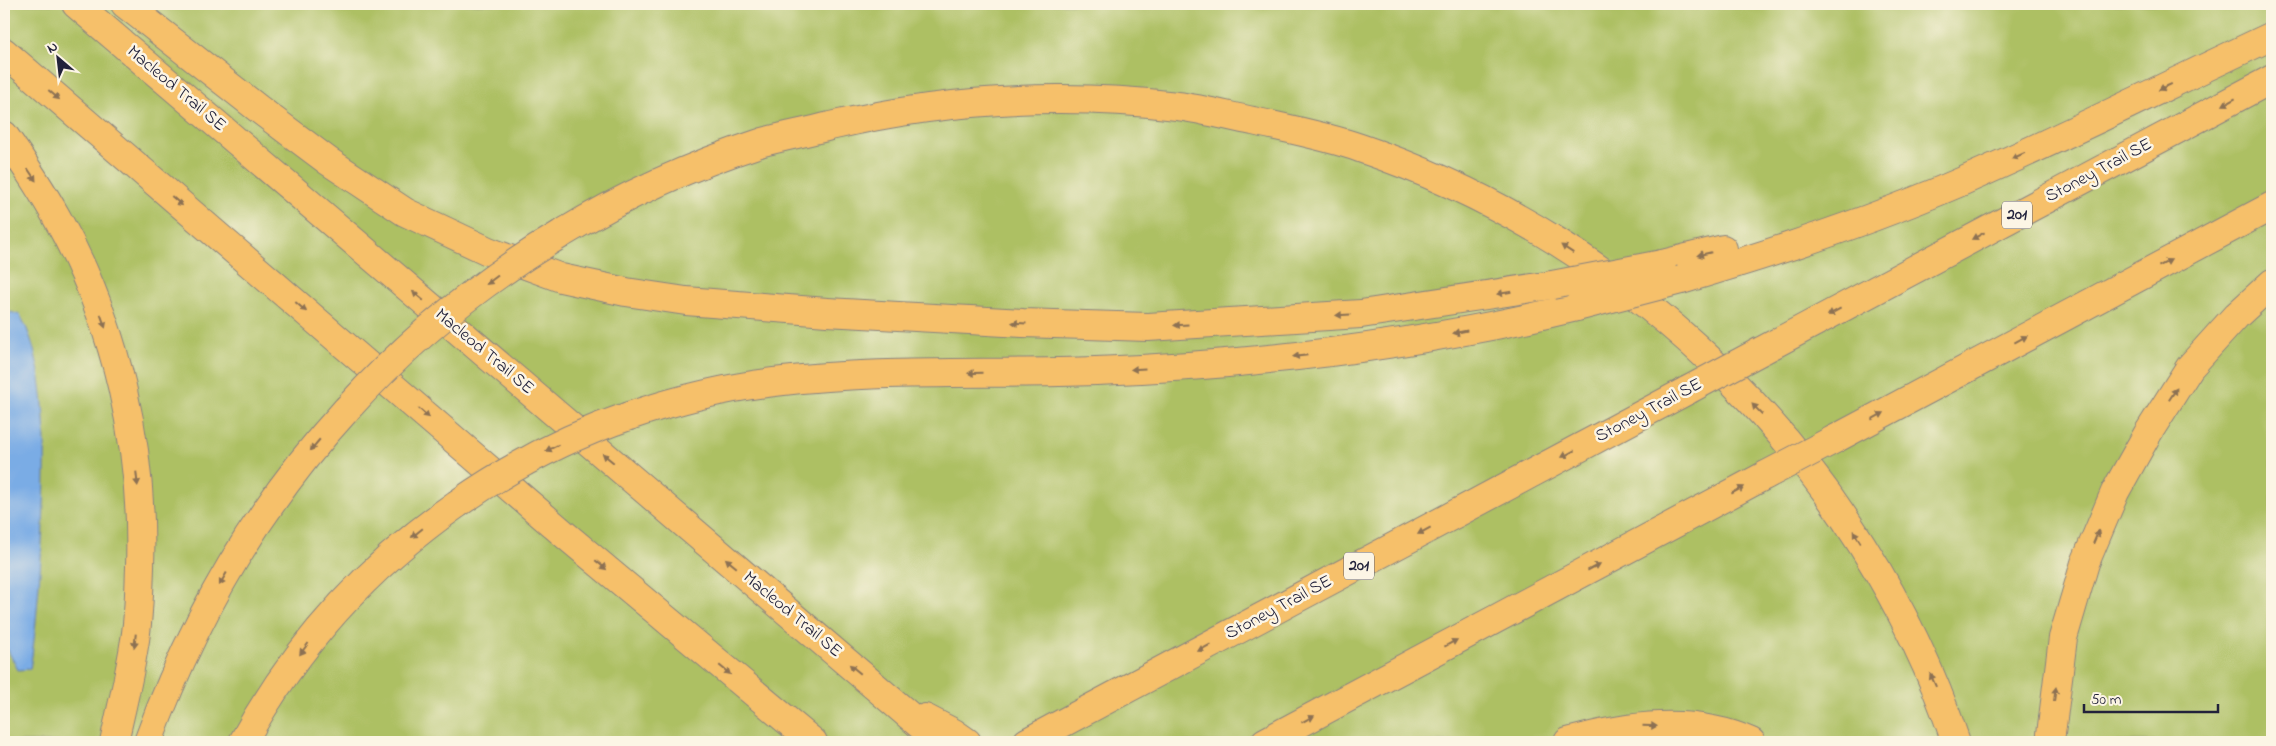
<svg xmlns="http://www.w3.org/2000/svg" width="2276" height="746" font-family="'Indie Flower',sans-serif">
<style>
.green{fill:#adc064;stroke:#687150}
.water{fill:#7aace5;stroke:#4e6790}
.lines{fill:none;stroke-linecap:round;stroke-linejoin:round}
.highway-casing{stroke:#88827f;stroke-width:30}
.highway{stroke:#f6c06b;stroke-width:28}
.highway-bridge-casing{stroke:#88827f;stroke-width:30;stroke-linecap:butt}
.highway-bridge{stroke:#f6c06b;stroke-width:28}
.oneway{fill:#8c7153}
.labels{text-anchor:middle;dominant-baseline:central;stroke-width:5;stroke-linejoin:round;paint-order:stroke}
.shield{fill:#fcf5e5;stroke:#63616e;stroke-width:1}
.shield-label{font-size:16px;font-weight:bold;fill:#22223b}
.street-label{font-size:18px;fill:#22223b;stroke:#fcf5e5}
</style>
<rect width="100%" height="100%" fill="#fcf5e5"/>
<filter id="ink" filterUnits="userSpaceOnUse"><feTurbulence type="fractalNoise" baseFrequency=".02" numOctaves="2"/><feDisplacementMap in="SourceGraphic" scale="10" xChannelSelector="R" yChannelSelector="G"/><feConvolveMatrix kernelMatrix="1 2 1 2 8 2 1 2 1" color-interpolation-filters="sRGB"/></filter>
<filter id="wash" filterUnits="userSpaceOnUse"><feTurbulence type="fractalNoise" baseFrequency=".0096" numOctaves="4" result="noise"/><feDisplacementMap in="SourceGraphic" scale="20" xChannelSelector="R" yChannelSelector="G"/><feGaussianBlur stdDeviation="1.12" result="paint"/><feColorMatrix in="noise" values="0 0 0 0 0 0 0 0 0 0 0 0 0 0 0 0 0 1.4 0 .05"/><feComposite in="paint" operator="in"/></filter>
<g filter="url(#wash)">
<rect width="100%" height="100%" fill="#ede3c3"/>
<rect class="green" x="4" y="4" width="2268" height="738"/>
<path class="water" d="M11 312 20 315C54 372 45 493 41 559 38 596 36 633 30 669L18 670 4 643V320Z"/>
</g>
<g filter="url(#ink)">
<g class="lines">
<g class="highway-casing">
<g id="highway">
<polyline points="76,4 940,742"/>
<polyline points="125,4 260,110 328,161 405,212 488,251 561,278 626,292 686,301 827,312 1023,323 1148,327 1361,314 1552,285"/>
<polyline points="4,52 564,534 813,742"/>
<path d="M4 135C23 162 41 189 57 218 116 323 144 447 140 567 139 593 139 620 134 646 129 678 121 710 114 742"/>
<path d="M561 234C625 195 692 165 763 142 785 136 808 132 830 126 945 99 1060 92 1177 106 1202 109 1228 116 1253 121 1288 129 1326 136 1360 148 1638 242 1862 465 1956 742"/>
<polyline points="1662,264 1723,249"/>
<path d="M1681 280C1774 253 1867 222 1956 184 2063 138 2167 85 2272 36"/>
<polyline points="1761,351 2272,79"/>
<path d="M629 416C676 400 724 388 774 382 880 369 989 375 1096 371 1258 365 1419 345 1577 307"/>
<polyline points="1835,439 2272,206"/>
<polyline points="925,718 954,733 967,742"/>
<path d="M148 742C193 618 258 506 347 409"/>
<path d="M243 742C295 647 368 566 457 504"/>
<polyline points="1027,742 1688,390"/>
<polyline points="1265,742 1766,475"/>
<path d="M1568 742C1627 725 1693 716 1751 742"/>
<polyline points="2050,742 2063,638 2085,563 2115,492 2148,433 2190,367 2236,316 2272,283"/>
</g>
</g>
<use href="#highway" class="highway"/>
<g class="highway-bridge-casing">
<g id="highway-bridge">
<polyline points="1552,285 1662,264"/>
<polyline points="1577,307 1681,280"/>
<polyline points="1688,390 1761,351"/>
<path d="M347 409C409 340 482 281 561 234"/>
<polyline points="1766,475 1835,439"/>
<path d="M457 504C510 467 567 437 629 416"/>
</g>
</g>
<use href="#highway-bridge" class="highway-bridge"/>
</g>
<defs><path id="oneway-solid" d="M-6-.8H1V-3.2L6.5 0L1 3.2V.8H-6Z" transform="scale(1.25)"/></defs>
<g class="oneway">
<use href="#oneway-solid" transform="translate(2165 87) rotate(155)"/>
<use href="#oneway-solid" transform="translate(54 95) rotate(41)"/>
<use href="#oneway-solid" transform="translate(2229 102) rotate(152)"/>
<use href="#oneway-solid" transform="translate(2018 156) rotate(156)"/>
<use href="#oneway-solid" transform="translate(32 175) rotate(56)"/>
<use href="#oneway-solid" transform="translate(177 201) rotate(41)"/>
<use href="#oneway-solid" transform="translate(1978 236) rotate(152)"/>
<use href="#oneway-solid" transform="translate(1567 249) rotate(-147)"/>
<use href="#oneway-solid" transform="translate(1704 254) rotate(167)"/>
<use href="#oneway-solid" transform="translate(2165 263) rotate(-28)"/>
<use href="#oneway-solid" transform="translate(492 280) rotate(143)"/>
<use href="#oneway-solid" transform="translate(1504 293) rotate(171)"/>
<use href="#oneway-solid" transform="translate(418 296) rotate(-140)"/>
<use href="#oneway-solid" transform="translate(301 307) rotate(41)"/>
<use href="#oneway-solid" transform="translate(1834 312) rotate(152)"/>
<use href="#oneway-solid" transform="translate(1343 315) rotate(177)"/>
<use href="#oneway-solid" transform="translate(103 321) rotate(70)"/>
<use href="#oneway-solid" transform="translate(1019 323) rotate(-177)"/>
<use href="#oneway-solid" transform="translate(1181 325) rotate(176)"/>
<use href="#oneway-solid" transform="translate(1460 332) rotate(169)"/>
<use href="#oneway-solid" transform="translate(2021 339) rotate(-28)"/>
<use href="#oneway-solid" transform="translate(1300 356) rotate(174)"/>
<use href="#oneway-solid" transform="translate(1138 369) rotate(177)"/>
<use href="#oneway-solid" transform="translate(975 373) rotate(179)"/>
<use href="#oneway-solid" transform="translate(2173 394) rotate(-57)"/>
<use href="#oneway-solid" transform="translate(1757 409) rotate(-134)"/>
<use href="#oneway-solid" transform="translate(424 413) rotate(41)"/>
<use href="#oneway-solid" transform="translate(1878 416) rotate(-28)"/>
<use href="#oneway-solid" transform="translate(315 445) rotate(130)"/>
<use href="#oneway-solid" transform="translate(552 448) rotate(154)"/>
<use href="#oneway-solid" transform="translate(1568 454) rotate(152)"/>
<use href="#oneway-solid" transform="translate(608 458) rotate(-140)"/>
<use href="#oneway-solid" transform="translate(137 479) rotate(84)"/>
<use href="#oneway-solid" transform="translate(1738 490) rotate(-28)"/>
<use href="#oneway-solid" transform="translate(1424 531) rotate(152)"/>
<use href="#oneway-solid" transform="translate(417 533) rotate(141)"/>
<use href="#oneway-solid" transform="translate(1857 537) rotate(-122)"/>
<use href="#oneway-solid" transform="translate(2096 537) rotate(-67)"/>
<use href="#oneway-solid" transform="translate(731 563) rotate(-140)"/>
<use href="#oneway-solid" transform="translate(601 565) rotate(40)"/>
<use href="#oneway-solid" transform="translate(1594 567) rotate(-28)"/>
<use href="#oneway-solid" transform="translate(223 579) rotate(120)"/>
<use href="#oneway-solid" transform="translate(135 641) rotate(96)"/>
<use href="#oneway-solid" transform="translate(1451 643) rotate(-28)"/>
<use href="#oneway-solid" transform="translate(1204 648) rotate(152)"/>
<use href="#oneway-solid" transform="translate(304 649) rotate(127)"/>
<use href="#oneway-solid" transform="translate(855 669) rotate(-140)"/>
<use href="#oneway-solid" transform="translate(725 670) rotate(40)"/>
<use href="#oneway-solid" transform="translate(1933 680) rotate(-114)"/>
<use href="#oneway-solid" transform="translate(2055 694) rotate(-82)"/>
<use href="#oneway-solid" transform="translate(1308 719) rotate(-28)"/>
<use href="#oneway-solid" transform="translate(1650 726) rotate(1)"/>
</g>
</g>
<g class="labels">
<g class="shield">
<rect x="2002" y="201.5" width="30" height="27" rx="4"/>
<rect x="1344" y="552.5" width="30" height="27" rx="4"/>
</g>
<g class="shield-label">
<text x="2017" y="215">201</text>
<text x="1359" y="566">201</text>
</g>
<g class="street-label">
<text transform="translate(176 89) rotate(40)">Macleod Trail SE</text>
<text transform="translate(2099 171) rotate(-28)">Stoney Trail SE</text>
<text transform="translate(484 352) rotate(40)">Macleod Trail SE</text>
<text transform="translate(1649 411) rotate(-28)">Stoney Trail SE</text>
<text transform="translate(1279 608) rotate(-28)">Stoney Trail SE</text>
<text transform="translate(792 615) rotate(40)">Macleod Trail SE</text>
</g>
</g>
<rect width="2276" height="746" fill="none" stroke="#fcf5e5" stroke-width="20"/>
<g transform="translate(58 58) rotate(332)" stroke="#fcf5e5" stroke-width="4" paint-order="stroke">
<path d="M0-4L9 19L0 12L-9 19Z" fill="#22223b"/>
<text y="-8" font-size="14" font-weight="bold" text-anchor="middle" fill="#22223b">N</text>
</g>
<path d="M2084 704v8h134v-8" fill="none" stroke="#22223b" stroke-width="2.5"/>
<text x="2091" y="704" font-size="15" fill="#22223b" stroke="#fcf5e5" stroke-width="4" paint-order="stroke">50 m</text>
</svg>
